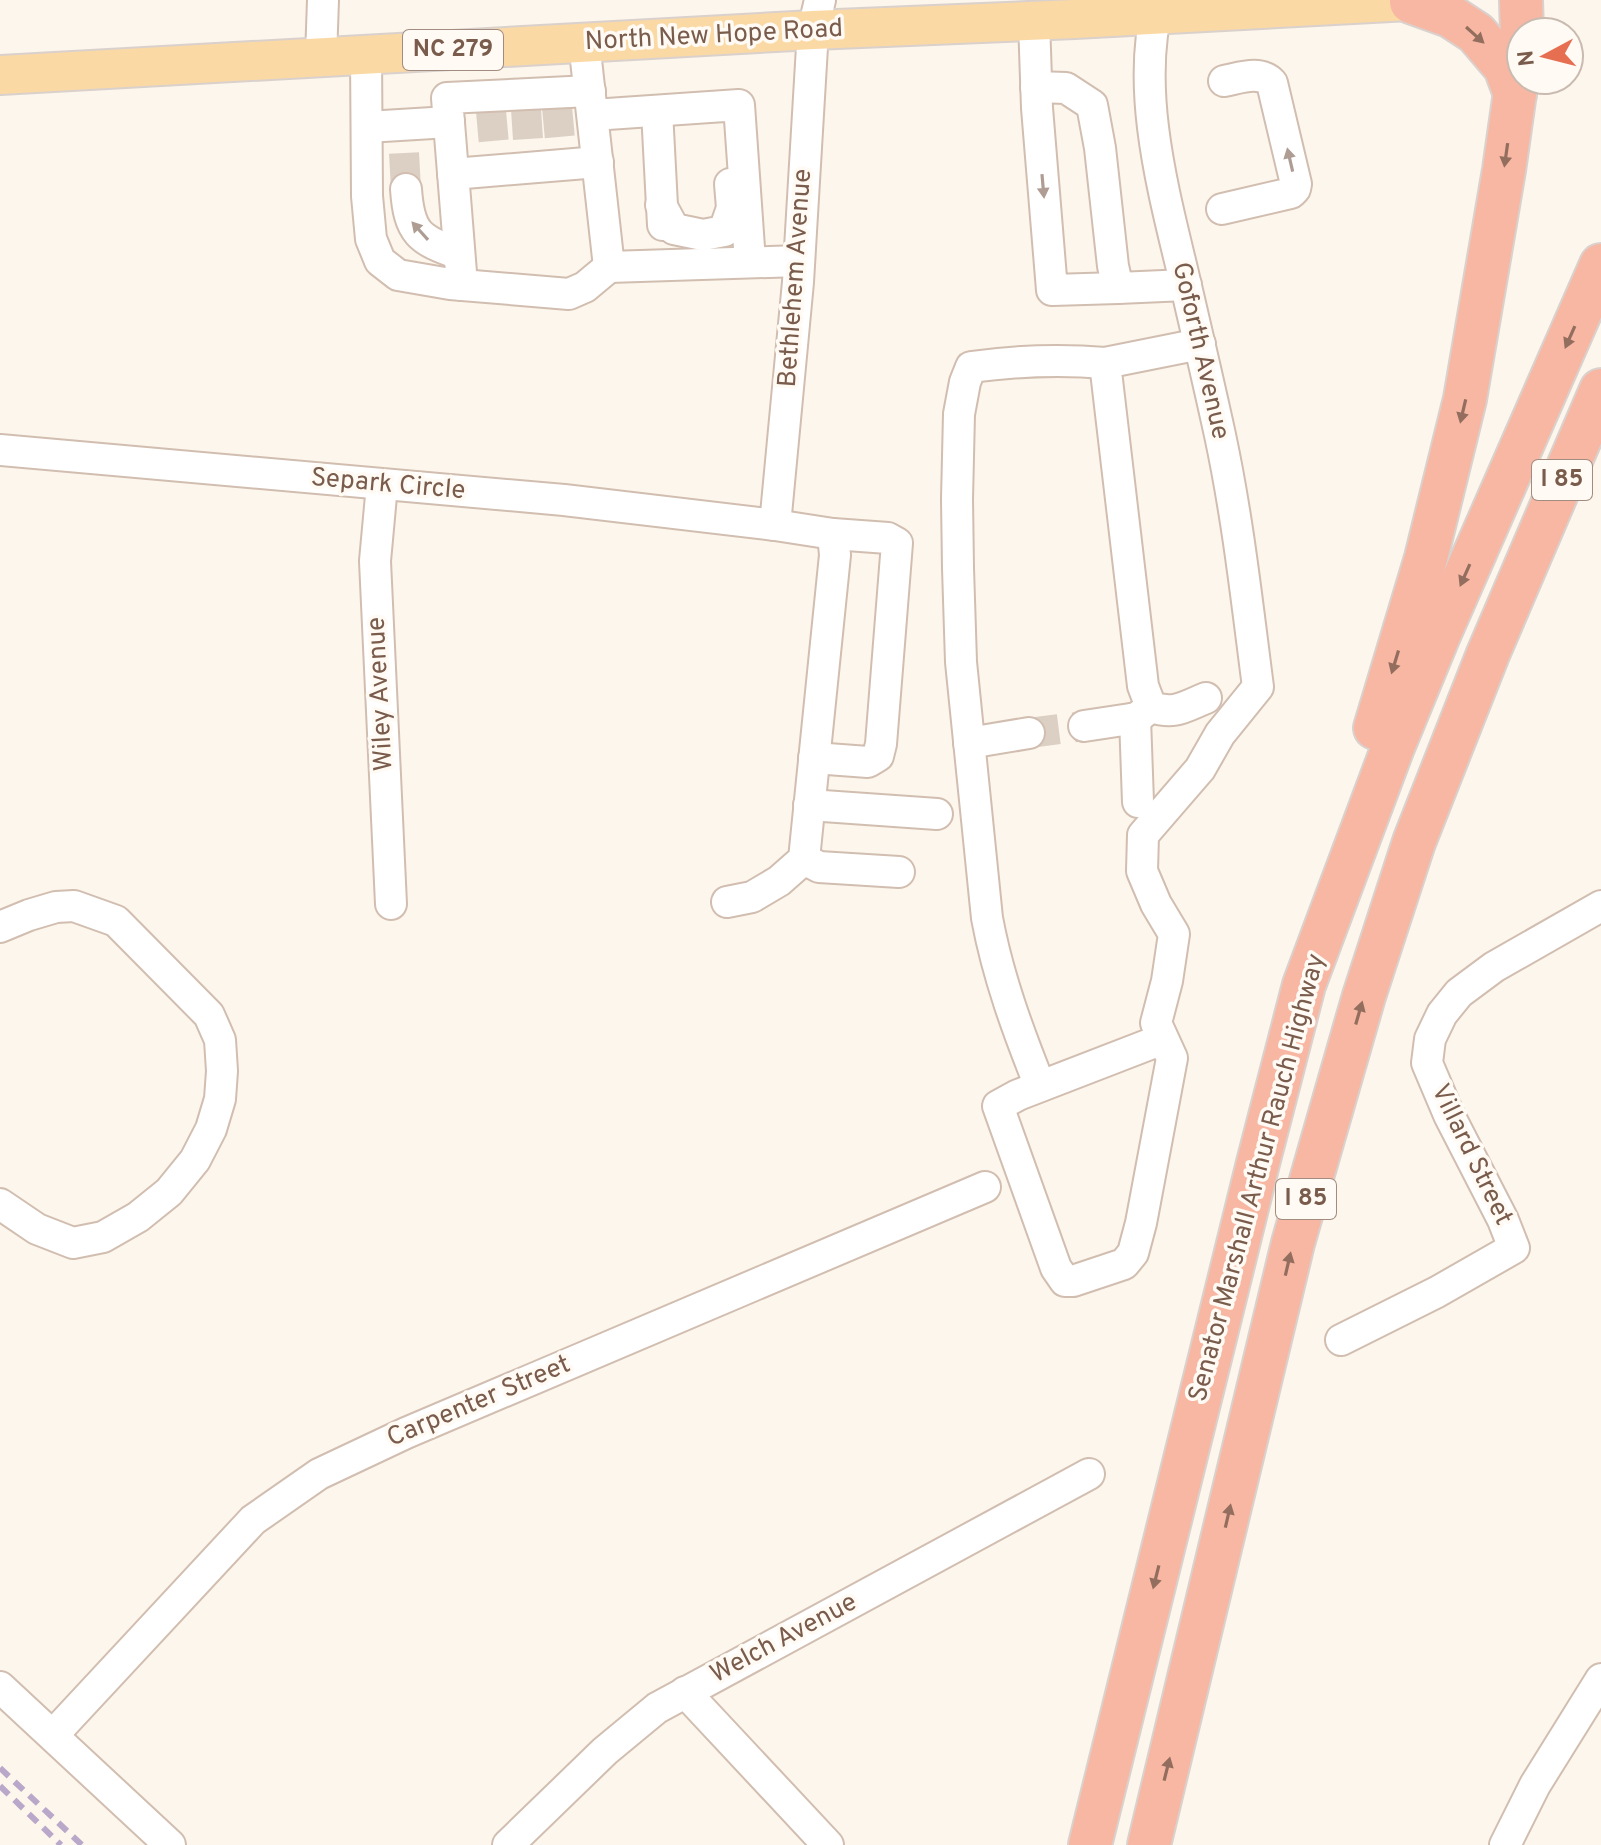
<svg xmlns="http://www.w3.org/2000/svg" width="1601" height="1845" font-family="Overpass,sans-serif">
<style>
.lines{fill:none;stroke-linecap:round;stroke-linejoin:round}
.minor-tunnel{stroke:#dcd0c4;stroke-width:30;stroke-dasharray:30 15;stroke-linecap:butt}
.minor-casing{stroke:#d1beb0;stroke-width:34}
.major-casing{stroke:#dad1cd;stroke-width:42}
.highway-casing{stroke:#dad1cd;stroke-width:46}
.minor{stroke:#fff;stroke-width:30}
.major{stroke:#fbd9a5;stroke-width:38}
.highway{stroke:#f7b7a3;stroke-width:42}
.rail{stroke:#b9a8c9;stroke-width:6;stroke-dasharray:12 8;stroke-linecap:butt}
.oneway{fill:#936e5e}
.oneway2{fill:#af9d94}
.labels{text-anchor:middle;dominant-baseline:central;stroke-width:7;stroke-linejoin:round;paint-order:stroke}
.shield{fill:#fffaf3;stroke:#a28b7f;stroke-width:2}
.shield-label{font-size:24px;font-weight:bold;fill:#7a5c4d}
.street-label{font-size:26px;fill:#7a5c4d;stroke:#fffaf3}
</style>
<rect width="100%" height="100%" fill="#fdf6ec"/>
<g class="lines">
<g class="minor-tunnel">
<polyline points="557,107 561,150"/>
<polyline points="526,109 529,154"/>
<polyline points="491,111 495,156"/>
<polyline points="404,153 406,189"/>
<polyline points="1029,733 1084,726"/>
</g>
<g class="minor-casing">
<g id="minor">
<path d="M1159 0C1135 85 1162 186 1182 269 1195 325 1208 380 1220 435 1238 519 1247 603 1258 687L1220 734 1200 769 1143 835 1142 871 1156 904 1174 934 1167 981 1156 1023 1172 1058 1141 1223 1133 1253 1124 1264 1073 1281H1065L1056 1268 998 1106 1018 1095 1163 1039"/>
<polyline points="1034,21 1037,108 1052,290 1118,288"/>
<polyline points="584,42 609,267 799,261"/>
<polyline points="366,54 367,196 371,239 380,261 398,275 450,284 569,294 585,287 609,267"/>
<polyline points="321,57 323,0"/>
<polyline points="1036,87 1066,88 1092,105 1100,148 1113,266 1118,288 1186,285"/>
<polyline points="657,111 663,225"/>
<polyline points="593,115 739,105 750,262"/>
<polyline points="367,127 449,122"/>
<polyline points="453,174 598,162"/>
<path d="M406 189C409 233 419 240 459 254"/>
<polyline points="661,205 674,229 703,235 724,231 732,208 730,184"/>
<path d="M1222 209 1291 193 1295 189 1296 184 1272 83C1260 70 1240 78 1224 81"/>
<polyline points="462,285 447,98 590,91"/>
<path d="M1200 344 1105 363 1143 686 1151 707C1175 715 1184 707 1206 698"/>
<polyline points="0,450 564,500 775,525 833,534 835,555 804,859 779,881 752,897 727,902"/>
<polyline points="382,485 375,561 391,904"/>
<polyline points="775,525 798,282 813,30 820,0"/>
<polyline points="1135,718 1138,802"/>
<polyline points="1084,726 1137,718 1149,708"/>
<polyline points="969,743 1029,733"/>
<polyline points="814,758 868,762 878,756 881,744 897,543 888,538 833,534"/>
<polyline points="809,805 937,814"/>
<polyline points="804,859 819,867 899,872"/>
<polyline points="0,927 29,915 56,907 74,906 116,921 209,1015 220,1040 222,1071 220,1099 211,1129 195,1160 169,1192 138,1217 103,1237 73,1243 37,1229 0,1204"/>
<path d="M1040 1086C1018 1031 998 977 987 918L961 662 958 568 957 499 959 414 965 382 971 367C1015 361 1061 359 1105 363"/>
<polyline points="1341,1340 1437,1292 1514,1248 1503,1220 1449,1115 1427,1063 1430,1039 1442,1014 1459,993 1494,967 1601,906"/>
<polyline points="0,1687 170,1845"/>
<polyline points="685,1692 828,1845"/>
<polyline points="53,1735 253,1520 319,1474 406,1433 985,1187"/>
<polyline points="508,1845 605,1751 657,1708 1089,1474"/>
<polyline points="1505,1845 1535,1785 1601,1679"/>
</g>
</g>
<g class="major-casing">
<polyline id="major" points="0,75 813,30 1075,19 1428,0"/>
</g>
<g class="highway-casing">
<g id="highway">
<polyline points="1521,0 1522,32"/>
<polyline points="1411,2 1450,16 1476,33 1505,67 1515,94"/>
<polyline points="1375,728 1426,558 1465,399 1504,170 1521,50"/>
<polyline points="1090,1845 1258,1163 1304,985 1393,747 1439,635 1601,265"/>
<polyline points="1149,1845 1293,1243 1364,996 1414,842 1488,654 1601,390"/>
</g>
</g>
<use href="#minor" class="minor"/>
<use href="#major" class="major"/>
<use href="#highway" class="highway"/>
<g class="rail">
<polyline points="0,1768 82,1845"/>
<polyline points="0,1786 61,1845"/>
</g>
</g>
<defs><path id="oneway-solid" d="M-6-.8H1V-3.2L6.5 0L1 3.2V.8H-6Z" transform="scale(2)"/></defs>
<g class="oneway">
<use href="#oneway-solid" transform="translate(1475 35) rotate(42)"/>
<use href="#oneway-solid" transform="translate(1506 155) rotate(98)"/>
<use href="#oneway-solid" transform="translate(1570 337) rotate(114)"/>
<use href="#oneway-solid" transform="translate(1463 411) rotate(103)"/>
<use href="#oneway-solid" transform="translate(1465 575) rotate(114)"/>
<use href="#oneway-solid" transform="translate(1395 662) rotate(107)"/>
<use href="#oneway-solid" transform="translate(1359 1013) rotate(-74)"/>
<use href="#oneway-solid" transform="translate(1288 1264) rotate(-77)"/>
<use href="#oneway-solid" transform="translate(1228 1516) rotate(-77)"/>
<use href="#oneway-solid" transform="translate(1156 1577) rotate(104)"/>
<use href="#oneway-solid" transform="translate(1167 1769) rotate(-76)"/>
</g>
<g class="oneway2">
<use href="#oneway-solid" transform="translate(1290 160) rotate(-103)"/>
<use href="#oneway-solid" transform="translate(1043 186) rotate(85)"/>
<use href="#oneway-solid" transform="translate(420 231) rotate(-132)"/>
</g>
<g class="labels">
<g class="shield">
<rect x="403" y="30" width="100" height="40" rx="6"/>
<rect x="1532" y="460" width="60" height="40" rx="6"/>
<rect x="1276" y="1179" width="60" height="40" rx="6"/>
</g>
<g class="shield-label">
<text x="453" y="50">NC 279</text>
<text x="1562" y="480">I 85</text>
<text x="1306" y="1199">I 85</text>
</g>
<g class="street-label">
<text transform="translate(714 36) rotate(-3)">North New Hope Road</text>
<text transform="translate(796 278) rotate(-86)">Bethlehem Avenue</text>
<text transform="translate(1200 351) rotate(77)">Goforth Avenue</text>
<text transform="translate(388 485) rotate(5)">Separk Circle</text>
<text transform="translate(381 694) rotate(-93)">Wiley Avenue</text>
<text transform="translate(1471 1155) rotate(64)">Villard Street</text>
<text transform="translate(1258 1178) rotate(-75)">Senator Marshall Arthur Rauch Highway</text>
<text transform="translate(479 1402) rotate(-23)">Carpenter Street</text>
<text transform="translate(784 1639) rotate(-28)">Welch Avenue</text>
</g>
</g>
<g transform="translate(1545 56) rotate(263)"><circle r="38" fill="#fffaf3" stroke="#cabbb1" stroke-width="2"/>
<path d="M0-6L14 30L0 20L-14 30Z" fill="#e76f51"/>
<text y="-12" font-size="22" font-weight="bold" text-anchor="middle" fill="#7a5c4d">N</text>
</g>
</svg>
